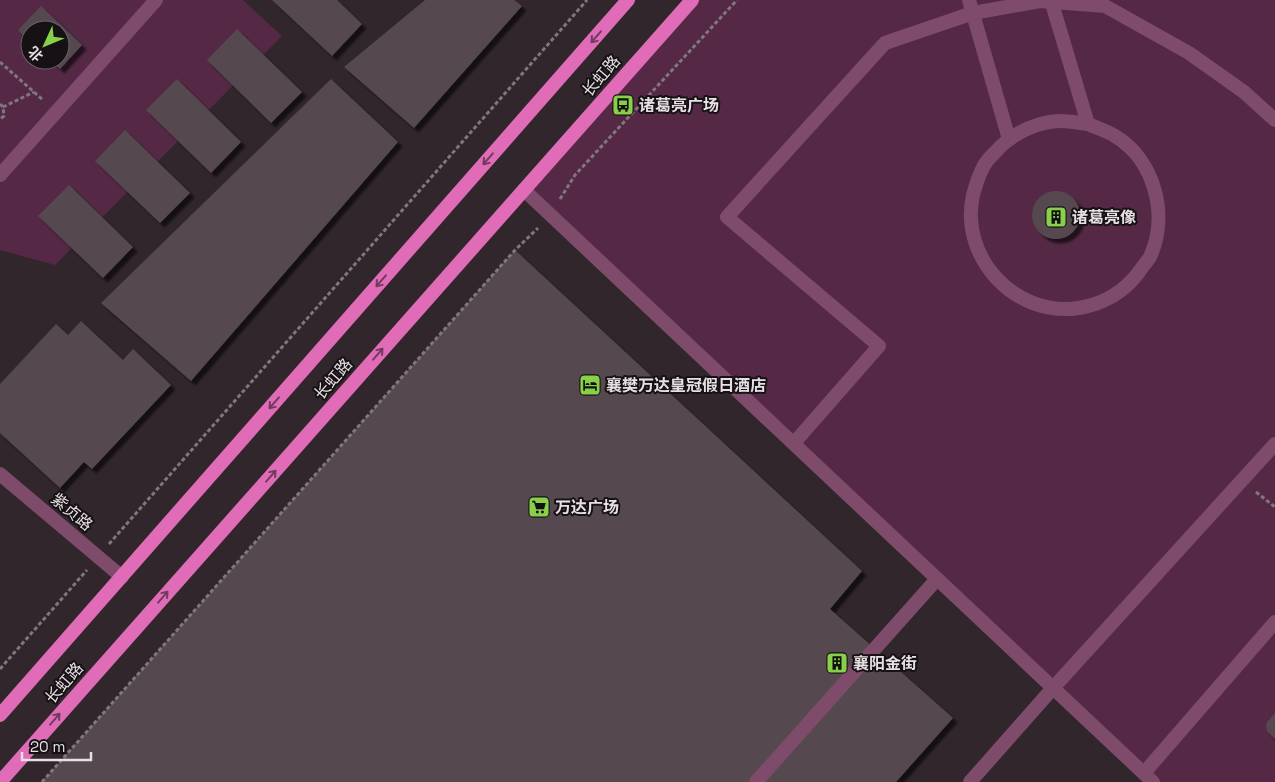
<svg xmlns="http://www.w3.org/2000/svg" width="1275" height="782" font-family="'Space Grotesk','Noto Sans SC',sans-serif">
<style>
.green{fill:#552945;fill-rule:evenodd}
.building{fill:#54484f;filter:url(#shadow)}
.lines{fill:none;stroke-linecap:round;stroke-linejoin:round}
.path{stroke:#80777c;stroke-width:3;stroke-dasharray:4 2.5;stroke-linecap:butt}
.pedestrian{stroke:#7e4b6b;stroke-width:14}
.minor{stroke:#7e4b6b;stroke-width:14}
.tertiary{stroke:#7e4b6b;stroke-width:14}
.trunk{stroke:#e06cb8;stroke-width:14}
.oneway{stroke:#713a5e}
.labels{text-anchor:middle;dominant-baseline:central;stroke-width:4;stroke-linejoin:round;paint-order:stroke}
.street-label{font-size:16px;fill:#e6dfe3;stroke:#161114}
.poi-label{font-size:16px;font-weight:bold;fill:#e6dfe3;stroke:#161114;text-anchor:start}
</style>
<defs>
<filter id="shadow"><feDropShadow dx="4.5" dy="4.5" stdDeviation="1" flood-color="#0009"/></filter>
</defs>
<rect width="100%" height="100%" fill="#31262c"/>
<g class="green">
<path d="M0 0H243L282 36 55 265 0 250ZM30 30H60V60H30Z"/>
<polygon points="692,0 1275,0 1275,782 1153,782 524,190"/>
</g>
<g class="building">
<polygon points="272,0 337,0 362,24 332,56"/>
<polygon points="425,0 514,0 522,6 414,128 344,67"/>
<polygon points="41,6 82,45 60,69 50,60 60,60 60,30 30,30 30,42 18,30"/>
<polygon points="237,29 302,92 271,123 207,60"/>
<polygon points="177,79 241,142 211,173 146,110"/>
<polygon points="331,79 398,142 191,381 101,303"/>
<polygon points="125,130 190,193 160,223 95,161"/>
<polygon points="69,185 133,247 103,278 38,216"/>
<circle cx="1056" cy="215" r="24"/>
<polygon points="515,250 862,571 830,609 953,718 896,782 42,782"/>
<polygon points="81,321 123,360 133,349 171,385 92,469 84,462 60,488 0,433 0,384 56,324 68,335"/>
<polygon points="1275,713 1275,739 1267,731 1266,727 1267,722"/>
</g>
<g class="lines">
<g class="path">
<polyline points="0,62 43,100"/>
<polyline points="0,104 3,107 4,116 0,119"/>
<polyline points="3,107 34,92"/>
<polyline points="560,199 575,175 737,0"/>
<polyline points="1256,492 1275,507"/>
<polyline points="109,544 587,0"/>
<polyline points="0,669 87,570"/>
<polyline points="42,782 515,250 538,228"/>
</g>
<g class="pedestrian">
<polyline points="969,0 1009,139"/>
<path d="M1051 0 1088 124C1097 128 1107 131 1115 136 1155 160 1169 216 1150 257 1147 262 1142 267 1139 272 1124 292 1103 304 1079 308 1016 318 959 258 973 195 976 184 980 170 987 161 991 156 996 152 1000 147 1016 132 1039 121 1061 121 1070 121 1079 123 1088 124"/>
<polyline points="794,443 879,346 727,217 885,43 973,13 1040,1 1105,6 1189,53 1244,92 1275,120"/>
<polyline points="1053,688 1275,444"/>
<polyline points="756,782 937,579"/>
</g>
<g class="minor">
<polyline points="0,175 156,0"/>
<polyline points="524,190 1153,782"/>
<polyline points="1144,773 1275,622"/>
<polyline points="970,782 1053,688"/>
</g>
<polyline class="tertiary" points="0,474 122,577"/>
<g class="trunk">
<polyline points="0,715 628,0"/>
<polyline points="0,782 692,0"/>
</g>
</g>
<defs><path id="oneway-shaft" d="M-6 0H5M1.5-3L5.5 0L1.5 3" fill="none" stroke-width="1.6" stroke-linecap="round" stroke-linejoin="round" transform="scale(1.25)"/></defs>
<g class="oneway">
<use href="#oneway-shaft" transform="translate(596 37) rotate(131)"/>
<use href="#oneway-shaft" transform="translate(488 159) rotate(131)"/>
<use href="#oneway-shaft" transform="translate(381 281) rotate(131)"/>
<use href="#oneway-shaft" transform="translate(378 354) rotate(-49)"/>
<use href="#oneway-shaft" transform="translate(274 403) rotate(131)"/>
<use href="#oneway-shaft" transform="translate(271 476) rotate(-49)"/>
<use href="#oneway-shaft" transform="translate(163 597) rotate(-49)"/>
<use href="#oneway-shaft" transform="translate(55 719) rotate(-49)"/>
</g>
<defs>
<g id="bus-square" transform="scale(1.125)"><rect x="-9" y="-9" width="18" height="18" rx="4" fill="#89cf49" stroke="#161114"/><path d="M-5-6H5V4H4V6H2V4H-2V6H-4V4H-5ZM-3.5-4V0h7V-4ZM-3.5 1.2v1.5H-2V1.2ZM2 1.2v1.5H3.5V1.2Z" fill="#111"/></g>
<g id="building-square" transform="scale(1.125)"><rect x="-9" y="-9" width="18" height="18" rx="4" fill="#89cf49" stroke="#161114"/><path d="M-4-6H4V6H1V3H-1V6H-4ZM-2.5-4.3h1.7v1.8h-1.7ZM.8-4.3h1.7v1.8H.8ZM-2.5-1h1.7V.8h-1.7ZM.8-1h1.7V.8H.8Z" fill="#111"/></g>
<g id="hotel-square" transform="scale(1.125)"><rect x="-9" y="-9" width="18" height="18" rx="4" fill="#89cf49" stroke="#161114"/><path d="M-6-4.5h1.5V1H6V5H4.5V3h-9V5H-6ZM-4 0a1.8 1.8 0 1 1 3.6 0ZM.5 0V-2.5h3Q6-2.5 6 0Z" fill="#111"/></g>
<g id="supermarket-square" transform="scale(1.125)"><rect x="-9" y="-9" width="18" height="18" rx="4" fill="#89cf49" stroke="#161114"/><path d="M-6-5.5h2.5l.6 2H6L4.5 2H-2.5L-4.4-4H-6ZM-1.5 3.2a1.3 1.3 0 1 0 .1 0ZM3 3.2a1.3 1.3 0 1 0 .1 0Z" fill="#111"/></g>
</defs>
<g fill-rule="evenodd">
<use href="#bus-square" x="623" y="105"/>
<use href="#building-square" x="1056" y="217"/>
<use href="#hotel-square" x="590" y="385"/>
<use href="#supermarket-square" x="539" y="507"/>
<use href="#building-square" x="837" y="663"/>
</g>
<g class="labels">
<g class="street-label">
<text transform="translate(601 76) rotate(-49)">长虹路</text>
<text transform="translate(333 379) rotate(-49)">长虹路</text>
<text transform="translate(72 512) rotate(40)">紫贞路</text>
<text transform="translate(64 683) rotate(-49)">长虹路</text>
</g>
<g class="poi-label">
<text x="639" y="105">诸葛亮广场</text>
<text x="1072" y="217">诸葛亮像</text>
<text x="606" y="385">襄樊万达皇冠假日酒店</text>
<text x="555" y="507">万达广场</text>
<text x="853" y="663">襄阳金街</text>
</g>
</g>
<g transform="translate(45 45) rotate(226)"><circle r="24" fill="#161114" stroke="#696367"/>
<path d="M0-4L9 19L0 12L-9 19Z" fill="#89cf49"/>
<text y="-8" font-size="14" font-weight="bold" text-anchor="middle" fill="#e6dfe3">北</text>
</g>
<path d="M22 752v8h69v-8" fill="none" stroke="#e6dfe3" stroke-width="2.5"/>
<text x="30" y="752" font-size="15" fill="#e6dfe3" stroke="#161114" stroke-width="4" paint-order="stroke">20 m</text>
</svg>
